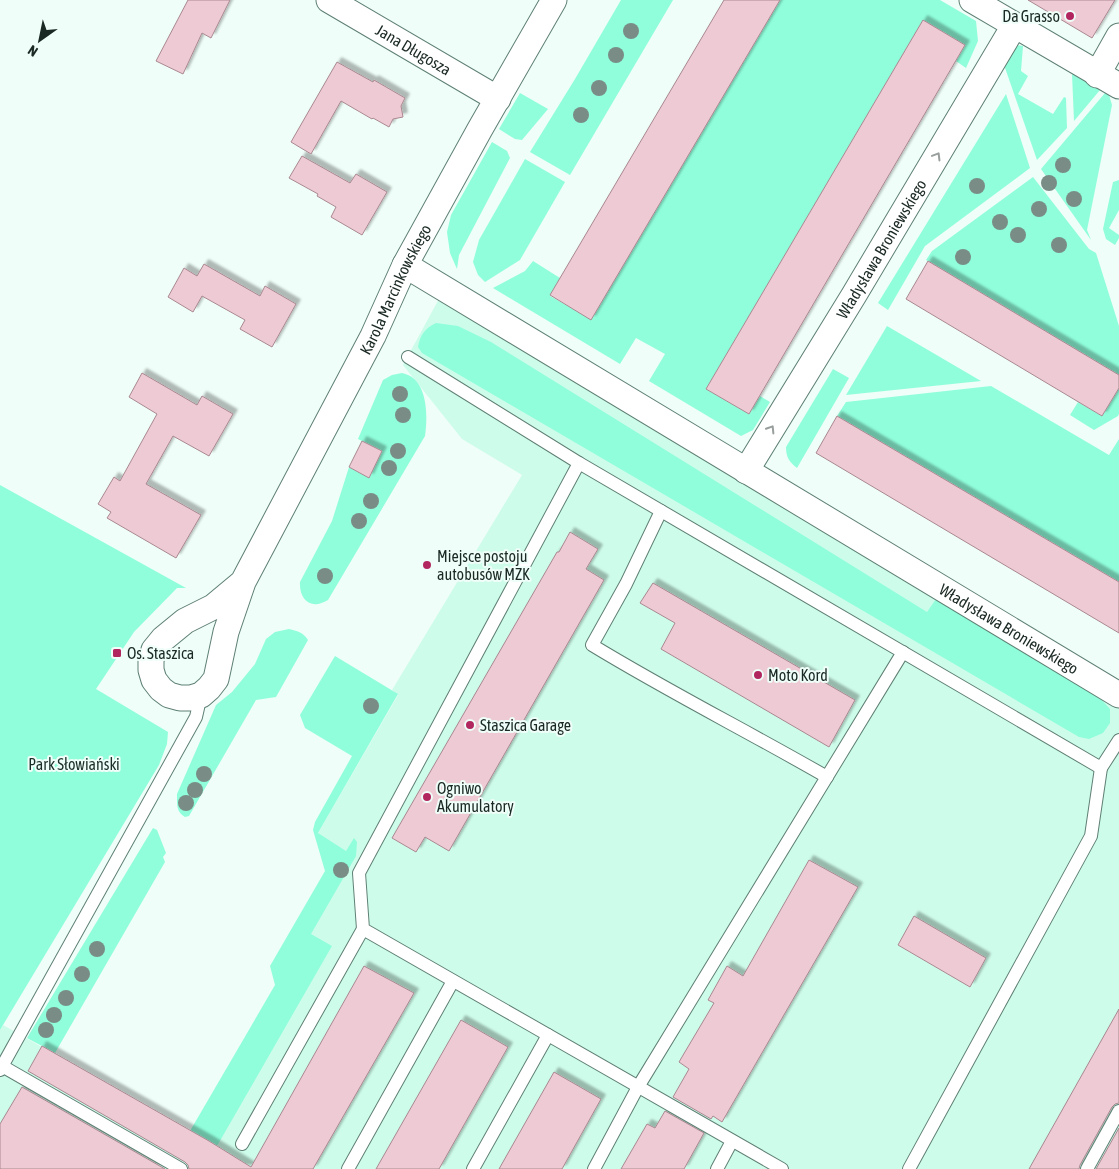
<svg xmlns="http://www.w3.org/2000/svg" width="1119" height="1169" font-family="'Asap Condensed',sans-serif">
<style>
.built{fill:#cefceb}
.green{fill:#90fedb}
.building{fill:#eecbd4;stroke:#a98891;filter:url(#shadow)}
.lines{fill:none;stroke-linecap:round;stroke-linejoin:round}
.service-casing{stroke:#5f8074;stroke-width:14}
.minor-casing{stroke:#5f8074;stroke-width:27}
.service{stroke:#fff;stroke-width:12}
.minor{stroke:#fff;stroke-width:25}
.tree{fill:#7a8c86}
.oneway{stroke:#989f9c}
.poi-dot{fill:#b22660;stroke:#effef8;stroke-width:2}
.labels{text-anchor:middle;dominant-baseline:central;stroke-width:4;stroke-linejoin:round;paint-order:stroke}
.poi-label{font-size:16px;fill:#1b2924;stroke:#effef8;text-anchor:start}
.street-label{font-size:16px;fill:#1b2924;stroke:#effef8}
.park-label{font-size:16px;fill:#1b2f28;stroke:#effef8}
</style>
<defs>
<filter id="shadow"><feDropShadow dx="4.5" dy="-4.5" stdDeviation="1" flood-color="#0004"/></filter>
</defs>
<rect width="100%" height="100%" fill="#effef8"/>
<polygon class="built" points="440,297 1119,704 1119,1169 0,1169 0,1030 3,1025 217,1146 300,932 343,857 318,833 398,695 392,690 522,475 462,439 403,365"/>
<g class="green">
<polygon points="621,0 673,0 570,175 530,152 575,79"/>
<polygon points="780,0 940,0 976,21 978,41 966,68 956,61 965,45 923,20 706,389 749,414 760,396 770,402 753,430 741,436 649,381 665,354 636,338 620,364 493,288 525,271 533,261 560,278 550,296 591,319"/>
<polygon points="1017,45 1023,46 1021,71 1028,76 1018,94 1053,114 1064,97 1066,98 1067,128 1037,160 1003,62 1011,49"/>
<polygon points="1072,74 1100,90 1074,121"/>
<polygon points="520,93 548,109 522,140 515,139 499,129"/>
<polygon points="1105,93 1109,95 1112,105 1087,230 1091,240 1041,169"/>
<polygon points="1006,94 1030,168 925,246 888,310 878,303"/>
<polygon points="492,142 507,151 510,158 459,255 457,269 450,253 447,232 451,215"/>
<polygon points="525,159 565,182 520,260 485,282 478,275 473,262 479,240"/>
<polygon points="1033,177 1089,249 1096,253 1119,326 1119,375 926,260 932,251"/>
<polygon points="1119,180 1119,210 1109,228 1119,235 1119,238 1115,245 1106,239 1103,229 1113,182"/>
<path d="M436 323 458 326 491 342 927 612 936 599 1099 697 1110 709V723L1103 733 1089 739 1079 737 422 353 418 347C420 335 425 328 436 323Z"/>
<polygon points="887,326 981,381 846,395"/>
<path d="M833 369 849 378 797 468C789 462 786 457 786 447Z"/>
<path d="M402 373C428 378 428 415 425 436L328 600C312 610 299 601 300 582L332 521 349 467 369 477 382 451 358 439 383 380 392 375Z"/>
<polygon points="991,386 1109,455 1119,439 1119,582 837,416 846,402"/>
<polygon points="1119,388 1119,414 1118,416 1094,430 1070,415 1078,402 1102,416"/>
<polygon points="0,485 186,588 177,588 134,632 96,689 168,732 167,744 159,765 0,1030"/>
<path d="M289 629C297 631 303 632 308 640L276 697 256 700 189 816 185 817C176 812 177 804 177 794L216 705 232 692 255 664 266 639 275 632Z"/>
<polygon points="335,656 398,694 318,833 346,851 354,838 357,842 356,856 311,934 332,946 217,1146 190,1131 275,985 270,966 325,871 313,830 315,822 352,756 305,728 300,715"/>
<polygon points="153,828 157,830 166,853 163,857 165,862 55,1053 27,1038"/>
</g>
<g class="building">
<polygon points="188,0 230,0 211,38 202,33 183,74 156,61"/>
<polygon points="724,0 780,0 591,320 550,295"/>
<polygon points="1028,0 1115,0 1092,38"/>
<polygon points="923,20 965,45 749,414 706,389"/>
<polygon points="337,62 373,82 374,80 405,98 401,106 403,117 393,119 389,127 373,118 372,119 341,101 311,154 291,142"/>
<polygon points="302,156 350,183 356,174 387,192 362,235 331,217 336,207 317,196 318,194 289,178"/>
<polygon points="928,261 1119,375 1119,388 1102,416 906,299"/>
<polygon points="204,264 260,296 265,286 296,304 272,347 240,329 245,320 202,296 193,312 168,297 184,268 197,276"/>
<polygon points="142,373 197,405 202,396 233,414 209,456 173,436 146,484 201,515 176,558 107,518 111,512 98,504 114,477 120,481 157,414 129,397"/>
<polygon points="837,416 1119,582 1119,633 816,453"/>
<polygon points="362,441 382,451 369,478 349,467"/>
<polygon points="570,532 598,549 586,569 604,580 449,851 425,837 416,852 392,838 557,552 559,552"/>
<polygon points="653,583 855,700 829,747 661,649 675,623 640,603"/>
<polygon points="809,860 858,887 722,1122 713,1116 711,1119 673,1097 689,1069 679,1062 714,1003 708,1000 727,966 743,976"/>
<polygon points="914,916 986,958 970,987 898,945"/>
<polygon points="364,966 414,993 313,1169 189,1169 188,1165 185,1162 28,1071 42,1046 209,1141 251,1167"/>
<polygon points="1119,1009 1119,1103 1115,1104 1112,1107 1080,1165 1079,1169 1029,1169"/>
<polygon points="461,1020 508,1047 439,1169 376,1169"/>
<polygon points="554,1072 601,1099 562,1169 499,1169"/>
<polygon points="22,1087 165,1169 0,1169 0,1124"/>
<polygon points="665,1111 704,1133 684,1169 621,1169 647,1124 655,1128"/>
<polygon points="1119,1128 1119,1169 1096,1169"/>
</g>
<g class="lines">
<g class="service-casing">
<g id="service">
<polyline points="408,357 579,463 1101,768 1119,740"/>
<polyline points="579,463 359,873 363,929 782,1169"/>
<path d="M661 511 626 584 592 645C669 692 749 732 827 777"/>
<polyline points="2,1066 181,1169"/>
<polyline points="0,1070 196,717 201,695"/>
<polyline points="242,1144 363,929"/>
<polyline points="348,1169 453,981"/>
<polyline points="473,1169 548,1035"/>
<polyline points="594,1169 638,1087 903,652"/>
<polyline points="717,1169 732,1141"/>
<polyline points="909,1169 1091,836 1101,768"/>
<polyline points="1087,1169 1119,1111"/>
</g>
</g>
<g class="minor-casing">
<g id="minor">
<path id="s1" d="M329 0 498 99"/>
<polyline points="972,0 1119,86"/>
<polyline points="1097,75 1119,36"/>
<path id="s2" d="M405 265 1119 695"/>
<path id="s3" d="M746 471 854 295 1014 26"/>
<path id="s4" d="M243 582 213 607 185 621 163 639 154 650 151 660V670L154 680 161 689 169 695 180 698H191L201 695 209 688 216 679 226 632 243 582 373 336 405 265 480 129 554 0"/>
</g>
</g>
<use href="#service" class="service"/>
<use href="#minor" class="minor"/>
</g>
<g class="tree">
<circle cx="631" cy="31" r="8"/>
<circle cx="616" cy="55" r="8"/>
<circle cx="599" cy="88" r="8"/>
<circle cx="581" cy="115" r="8"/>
<circle cx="1063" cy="165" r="8"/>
<circle cx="1049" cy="183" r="8"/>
<circle cx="977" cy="186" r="8"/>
<circle cx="1074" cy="199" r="8"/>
<circle cx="1039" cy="209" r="8"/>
<circle cx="1000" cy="222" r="8"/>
<circle cx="1018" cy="235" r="8"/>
<circle cx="1059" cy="245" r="8"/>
<circle cx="963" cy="257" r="8"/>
<circle cx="400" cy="394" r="8"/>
<circle cx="403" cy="415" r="8"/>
<circle cx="398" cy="451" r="8"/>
<circle cx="389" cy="468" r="8"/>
<circle cx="371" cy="501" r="8"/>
<circle cx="359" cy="521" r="8"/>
<circle cx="325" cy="576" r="8"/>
<circle cx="371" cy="706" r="8"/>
<circle cx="204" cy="774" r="8"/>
<circle cx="195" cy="790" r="8"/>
<circle cx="186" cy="803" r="8"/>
<circle cx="341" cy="870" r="8"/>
<circle cx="97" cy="949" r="8"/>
<circle cx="82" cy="974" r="8"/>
<circle cx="66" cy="998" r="8"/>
<circle cx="54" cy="1015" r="8"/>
<circle cx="46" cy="1030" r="8"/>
</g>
<defs><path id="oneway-chevron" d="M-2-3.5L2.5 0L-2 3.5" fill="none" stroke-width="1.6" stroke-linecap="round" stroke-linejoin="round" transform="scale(1.25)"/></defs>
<g class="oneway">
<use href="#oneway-chevron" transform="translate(937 156) rotate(-59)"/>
<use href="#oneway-chevron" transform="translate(771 429) rotate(-58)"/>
</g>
<g class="poi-dot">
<circle cx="1070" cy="16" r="5"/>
<circle cx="427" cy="565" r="5"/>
<rect x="112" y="648" width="10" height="10" rx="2.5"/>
<circle cx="758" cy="675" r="5"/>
<circle cx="470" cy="725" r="5"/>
<circle cx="427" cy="797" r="5"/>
</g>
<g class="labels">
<g class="poi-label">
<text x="1060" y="16" text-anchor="end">Da Grasso</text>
<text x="437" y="556">Miejsce postoju<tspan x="437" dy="18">autobusów MZK</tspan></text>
<text x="127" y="653">Os. Staszica</text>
<text x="768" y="675">Moto Kord</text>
<text x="480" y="725">Staszica Garage</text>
<text x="437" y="788">Ogniwo<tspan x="437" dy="18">Akumulatory</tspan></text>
</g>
<g class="street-label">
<text stroke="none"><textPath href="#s1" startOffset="98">Jana Długosza</textPath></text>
<text stroke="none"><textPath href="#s3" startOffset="260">Władysława Broniewskiego</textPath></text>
<text stroke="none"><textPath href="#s4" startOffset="651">Karola Marcinkowskiego</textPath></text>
<text stroke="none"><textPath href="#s2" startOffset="705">Władysława Broniewskiego</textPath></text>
</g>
<g class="park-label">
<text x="74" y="764">Park Słowiański</text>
</g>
</g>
<g transform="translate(40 40) rotate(213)" stroke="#effef8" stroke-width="4" paint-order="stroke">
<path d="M0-4L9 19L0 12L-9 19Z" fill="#1b2924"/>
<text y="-8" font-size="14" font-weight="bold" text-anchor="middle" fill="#1b2924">N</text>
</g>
</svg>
